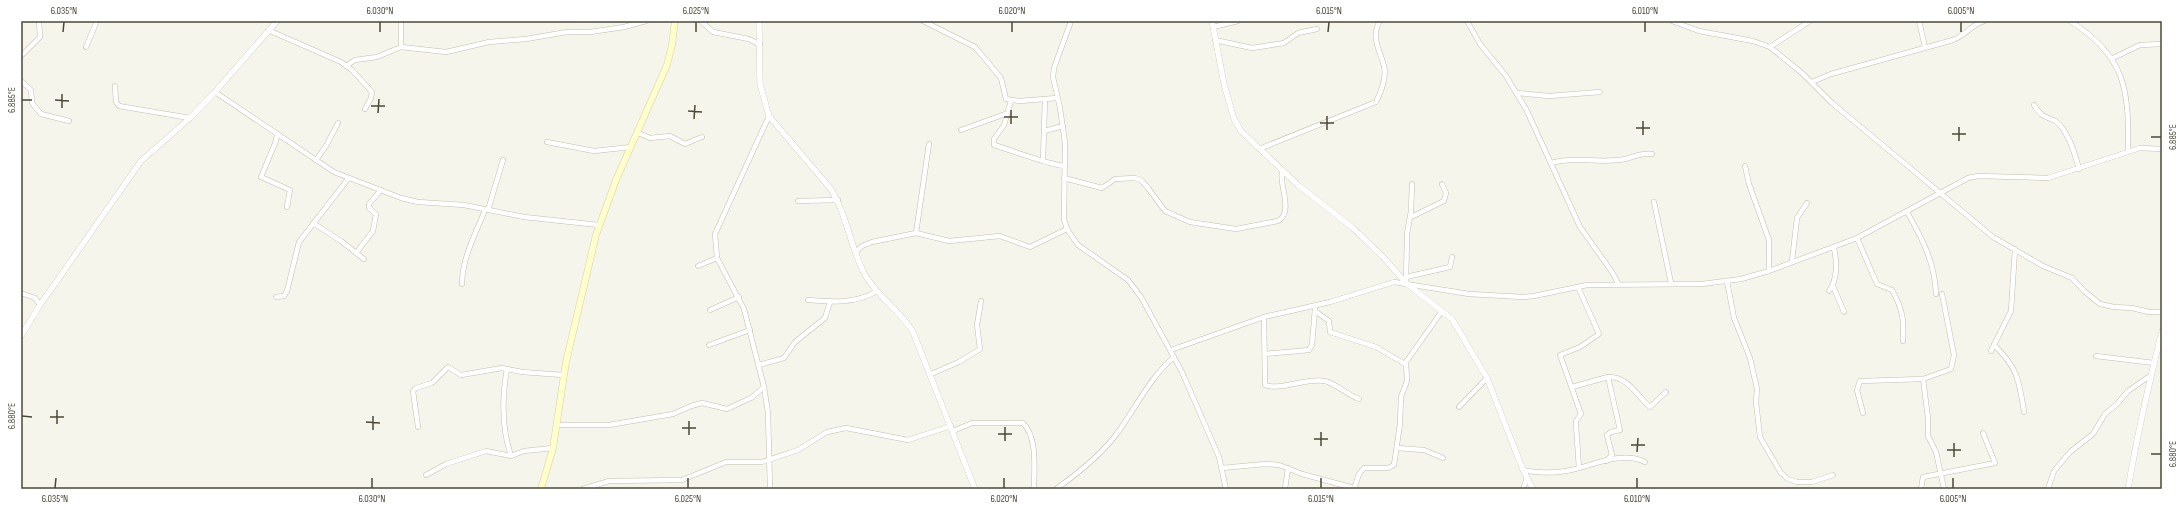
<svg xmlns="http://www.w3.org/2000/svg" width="2183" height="510" font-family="'Sofia Sans Condensed',sans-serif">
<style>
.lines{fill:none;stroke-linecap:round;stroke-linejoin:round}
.minor-casing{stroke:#c2bfad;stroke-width:5.5}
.tertiary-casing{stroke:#c2bfad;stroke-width:6}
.secondary-casing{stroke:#d6d39b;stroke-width:7}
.minor{stroke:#fff;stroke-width:4.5}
.tertiary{stroke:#fff;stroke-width:5.5}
.secondary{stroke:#fffecc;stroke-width:6}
.ticks{fill:none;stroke:#4b4839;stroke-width:1.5}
.neatline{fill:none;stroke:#4b4839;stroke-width:1.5}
.ticks-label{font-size:10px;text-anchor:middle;fill:#4b4839}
</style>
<rect width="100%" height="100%" fill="#f6f5eb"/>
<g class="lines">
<g class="minor-casing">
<g id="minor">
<polyline points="401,21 401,47"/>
<polyline points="701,21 713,32 749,39 760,45"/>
<polyline points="923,21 975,47 1001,78 1006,99 1020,101 1057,98"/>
<polyline points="1071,21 1054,68 1053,77 1060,108 1065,143 1064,219 1067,229 1078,245 1128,280 1141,297 1182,372 1219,457 1226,489"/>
<polyline points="1467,21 1480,44 1506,76 1526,109 1580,227 1612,272 1618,283"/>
<polyline points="1672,21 1699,31 1753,41 1770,47 1802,73 1832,103 1993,237 2043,266 2072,278 2084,291 2100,304 2114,307 2132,308 2149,312 2162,312"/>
<polyline points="1919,21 1925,47"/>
<path d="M2070 21C2126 56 2129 90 2128 151"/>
<polyline points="1213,27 1238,21"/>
<polyline points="268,30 341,62 352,70 372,92 371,98 365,109"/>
<polyline points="1215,40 1252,48 1284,43 1298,33 1317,29"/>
<polyline points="86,47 97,21"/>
<polyline points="1770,47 1810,21"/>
<polyline points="21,56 40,37 39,21"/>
<polyline points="2113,58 2140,45 2162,44"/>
<polyline points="346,66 355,60 377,57 401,47 446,52 489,42 526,39 567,32 590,32 624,27 646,21"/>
<polyline points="21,81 31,90 32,103 41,114 69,121"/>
<path d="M1812 82 1831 74 1953 40C1966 35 1971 25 1984 21"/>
<polyline points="115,86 116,102 119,106 190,118"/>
<polyline points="215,92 334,172 401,198 418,202 464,205 524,217 599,225"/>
<polyline points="1517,93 1549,96 1600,92"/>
<path d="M1011 101 1004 125 994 139V145C1017 152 1043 163 1065 166"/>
<path d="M2034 105C2044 122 2051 115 2060 125 2070 137 2075 154 2079 169"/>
<polyline points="769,116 715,234 717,258 744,309 764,387 768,413 770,489"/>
<polyline points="961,130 1008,113"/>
<polyline points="1044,131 1063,126"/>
<polyline points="638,133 650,138 670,136 685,144 702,137"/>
<polyline points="277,134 276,141 261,177 290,190 287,207"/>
<polyline points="547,142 594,151 631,147"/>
<path d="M1259 149 1376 102C1381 92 1387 78 1384 66 1380 50 1370 37 1380 21"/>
<polyline points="316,160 326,146 338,123"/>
<polyline points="1043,160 1045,99"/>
<path d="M1551 163C1575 156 1601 164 1625 159 1635 157 1640 152 1652 154"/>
<polyline points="1745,166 1749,184 1769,240 1769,271"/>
<path d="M1064 178 1102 188 1115 179 1135 178 1141 180 1148 188 1165 211 1190 222 1236 229 1278 221C1294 212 1279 186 1282 171"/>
<polyline points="798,201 838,200"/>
<polyline points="1654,202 1671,283"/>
<polyline points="488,210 503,160"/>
<path d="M1907 212C1922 238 1935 263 1936 294"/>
<polyline points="1411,217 1444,201 1446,193 1442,184"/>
<polyline points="313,223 341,241 364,259"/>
<polyline points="916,233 929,144"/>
<path d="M1857 238 1877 284 1892 290C1903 310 1904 319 1903 341"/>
<polyline points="856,252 862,246 872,242 916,233 949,241 1000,236 1030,247 1067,229"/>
<polyline points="356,253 373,231 376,214 369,208 369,204 381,190"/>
<polyline points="1792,261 1797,218 1807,203"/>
<polyline points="698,266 717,258"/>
<polyline points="1406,277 1450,267 1452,257"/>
<polyline points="1727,281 1734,318 1750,358 1757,389 1756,402 1760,437 1781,473 1788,479 1797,482 1812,482 1833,475"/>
<polyline points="1406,283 1407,234 1411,211 1412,184"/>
<path d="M462 284C462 258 476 233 485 210"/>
<polyline points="1833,286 1844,312"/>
<polyline points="1578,287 1599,334 1580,347 1560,355 1581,414 1576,421 1576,425 1579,468"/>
<path d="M1829 291C1838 278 1837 263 1834 248"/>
<polyline points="21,293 35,298 40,305"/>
<polyline points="276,297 284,296 287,291 299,242 348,179"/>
<path d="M808 300C832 302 856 304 877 291"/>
<polyline points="710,310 739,297"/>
<polyline points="1315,311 1329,321 1330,332 1376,347 1405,364"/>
<path d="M1264 317 1265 385C1281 391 1307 377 1325 381 1337 384 1347 395 1359 399"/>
<polyline points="709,345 750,330"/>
<path d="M1994 345C2018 368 2019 380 2024 412"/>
<polyline points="1171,350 1264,317 1330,302 1394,282 1469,294 1523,297 1534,296 1587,285 1702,284 1741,279 1769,271 1857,238 1968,178 1978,176 2048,178 2140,148 2162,149"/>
<polyline points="1991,351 2011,311 2015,249"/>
<polyline points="1265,354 1309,350 1312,345 1315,309"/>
<polyline points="2096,356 2154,363"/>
<polyline points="759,365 784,358 795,342 825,318 830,302"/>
<path d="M507 369C502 397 502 429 511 456"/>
<polyline points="931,374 959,362 980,349 977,325 981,301"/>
<polyline points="1923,379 1928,418 1928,436 1936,452 1944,489"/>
<polyline points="1572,387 1608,377"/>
<polyline points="1459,407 1487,378"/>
<polyline points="1863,413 1857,390 1860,381 1923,379 1951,369 1954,355 1942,294"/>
<polyline points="557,425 609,425 673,414 691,406 702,403 727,409 751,398 764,387"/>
<polyline points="418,427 413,391 416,388 432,383 448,367 461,375 502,368 522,372 563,375"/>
<path d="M953 431 972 423H1023C1038 438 1034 470 1034 489"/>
<polyline points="1397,448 1424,450 1443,458"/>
<path d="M1606 461 1612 455 1607 435 1611 432 1620 430 1608 377C1628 376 1637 396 1650 407L1666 392"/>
<polyline points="1222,468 1265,464 1279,465 1302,474 1354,488"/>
<path d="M1523 470C1536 473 1553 473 1566 471 1590 467 1621 450 1645 462"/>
<polyline points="426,475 446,464 486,451 511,456 524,451 553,448"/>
<polyline points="583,489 609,481 682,480 726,462 762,462 798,450 827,432 846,428 908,440 951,426"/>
<path d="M1056 489C1077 474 1099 457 1115 436 1135 410 1149 378 1174 357"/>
<polyline points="1285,489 1288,468"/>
<polyline points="1354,489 1359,474 1364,468 1388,468 1394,465 1400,424 1401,397 1407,381 1406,362 1442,311"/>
<polyline points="1523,489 1527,478"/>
<polyline points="1921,489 1923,477 1995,463 1983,433"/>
<polyline points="2048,489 2054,471 2070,452 2093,434 2105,414 2117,404 2128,391 2150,376"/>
</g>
</g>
<g class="tertiary-casing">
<g id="tertiary">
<path d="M759 21 760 84 769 116 830 188C847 214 850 246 864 273 876 296 900 310 913 332L975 489"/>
<polyline points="1212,21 1224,84 1234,119 1241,131 1298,185 1353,228 1384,258 1406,283 1452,319 1487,378 1523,470 1533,489"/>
<polyline points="21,336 40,305 141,161 190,118 215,92 277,21"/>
<path d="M2128 489C2137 436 2149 383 2162 331"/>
</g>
</g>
<g class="secondary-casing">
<polyline id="secondary" points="541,489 553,448 566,362 596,235 616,180 667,65 672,45 675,21"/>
</g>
<use href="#minor" class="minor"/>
<use href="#tertiary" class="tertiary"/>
<use href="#secondary" class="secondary"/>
</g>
<path class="ticks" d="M63 32 64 22M380 32V22M696 32V22M1012 32V22M1328 32 1329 22M1645 32V22M1961 32V22M22 100H32M55 100 69 101M371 106H385M62 108V94M688 111 702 112M378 113 379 99M1004 117H1018M694 119 695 105M1320 123H1334M1011 124V110M1636 128H1650M1327 130V116M1952 134H1966M1643 135V121M2151 137H2161M1959 141V127M22 416 32 417M50 417H64M366 422 380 423M57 424V410M682 428H696M373 430V416M998 434H1012M689 435V421M1314 439H1328M1005 441V427M1631 445H1645M1321 446V432M1947 450H1961M1637 452 1638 438M2151 454H2161M1954 457V443M55 488 56 478M372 488V478M688 488V478M1004 488V478M1321 488V478M1637 488V478M1953 488V478"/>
<rect width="2183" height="510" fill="none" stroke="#ffffff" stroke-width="44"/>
<rect x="22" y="22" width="2139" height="466" class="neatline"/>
<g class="ticks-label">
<text x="64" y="14">6.035°N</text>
<text x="380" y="14">6.030°N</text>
<text x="696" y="14">6.025°N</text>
<text x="1012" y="14">6.020°N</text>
<text x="1329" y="14">6.015°N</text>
<text x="1645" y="14">6.010°N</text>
<text x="1961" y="14">6.005°N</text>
<text transform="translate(11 100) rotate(-90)" y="4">6.885°E</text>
<text transform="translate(2172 137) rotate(-90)" y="4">6.885°E</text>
<text transform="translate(11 416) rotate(-90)" y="4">6.880°E</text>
<text transform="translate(2172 454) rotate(-90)" y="4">6.880°E</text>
<text x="55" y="502">6.035°N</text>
<text x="372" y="502">6.030°N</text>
<text x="688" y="502">6.025°N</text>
<text x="1004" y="502">6.020°N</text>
<text x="1321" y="502">6.015°N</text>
<text x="1637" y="502">6.010°N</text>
<text x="1953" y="502">6.005°N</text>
</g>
</svg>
